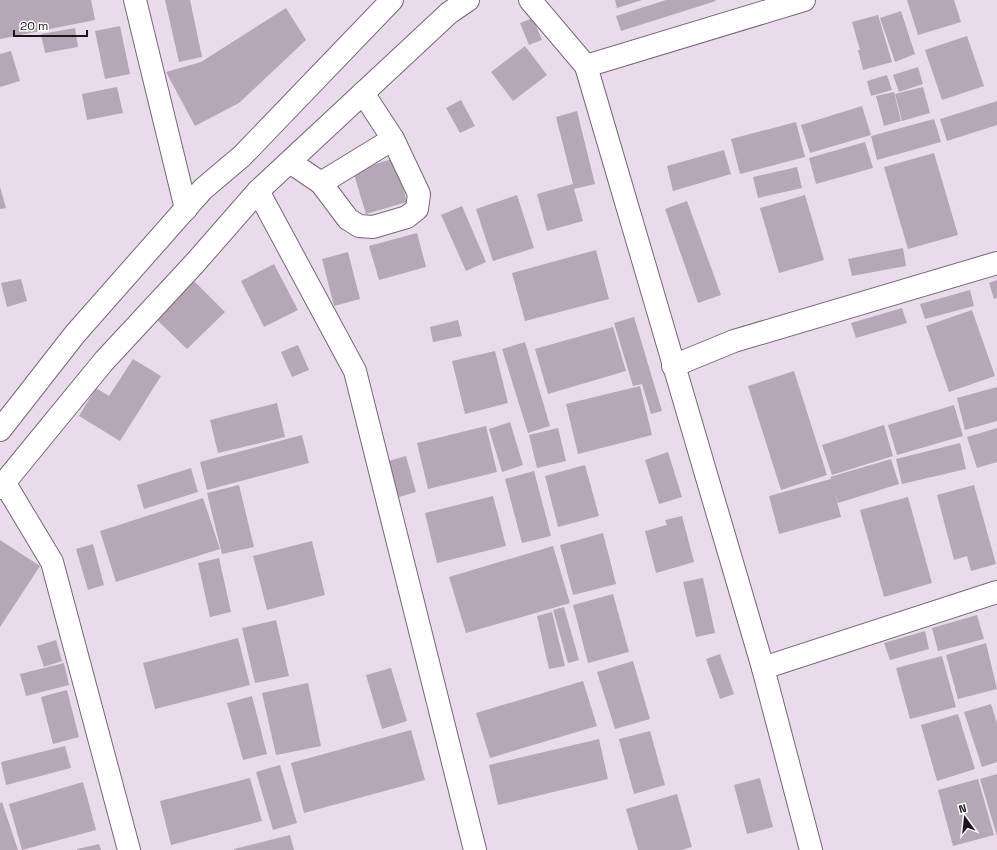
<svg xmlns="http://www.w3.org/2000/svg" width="997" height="850" font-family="'Space Grotesk',sans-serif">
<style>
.building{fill:#b6a7b7}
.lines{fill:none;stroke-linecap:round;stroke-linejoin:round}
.minor-casing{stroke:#766877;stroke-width:24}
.major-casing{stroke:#766877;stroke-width:24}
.minor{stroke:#fff;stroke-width:22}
.major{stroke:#fff;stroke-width:22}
</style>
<rect width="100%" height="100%" fill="#eadbec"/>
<g class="building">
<polygon points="0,0 91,0 95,20 0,39"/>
<polygon points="165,0 190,0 202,57 179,62"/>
<polygon points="615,0 642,0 617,8"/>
<polygon points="666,0 715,0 716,1 621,31 616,16"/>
<polygon points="907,0 954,0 961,22 918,35"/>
<polygon points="286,8 306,40 239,103 195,126 166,72 201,62"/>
<polygon points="901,11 915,54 895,62 880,18"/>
<polygon points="878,15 892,62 863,70 858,50 860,50 852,22"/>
<polygon points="533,18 542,40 529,45 520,23"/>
<polygon points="120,26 130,74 105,79 95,31"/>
<polygon points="75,28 78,47 45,53 41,34"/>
<polygon points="967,36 984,86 942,100 925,50"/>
<polygon points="525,46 547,75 513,101 491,72"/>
<polygon points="11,51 20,81 0,87 0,54"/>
<polygon points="918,67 923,84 899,92 893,75"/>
<polygon points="887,75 892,90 871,96 867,81"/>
<polygon points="117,87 123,113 87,120 82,94"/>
<polygon points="923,87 930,113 902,121 895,94"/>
<polygon points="894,92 901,121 884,126 876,96"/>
<polygon points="461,100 475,126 460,133 446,108"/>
<polygon points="997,101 997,125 947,141 940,119"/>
<polygon points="862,106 871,135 810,153 801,125"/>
<polygon points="577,111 595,184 574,189 583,221 547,231 537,194 573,184 556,117"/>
<polygon points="934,119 941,142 877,160 871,136"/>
<polygon points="796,122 805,157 740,174 731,139"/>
<polygon points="865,142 873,168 816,184 809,158"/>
<polygon points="724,150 731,174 673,191 667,166"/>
<polygon points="934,153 958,235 908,249 884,167"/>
<polygon points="395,158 407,202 366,214 353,171"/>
<polygon points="797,167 802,188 758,198 753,177"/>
<polygon points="0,187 6,208 0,209"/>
<polygon points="517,195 534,248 493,261 476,209"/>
<polygon points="805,195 824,260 779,273 760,208"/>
<polygon points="687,201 721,295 698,303 665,209"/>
<polygon points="462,206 486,262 466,271 441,215"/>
<polygon points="417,233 426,267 379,280 369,246"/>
<polygon points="903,248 906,266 852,276 848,259"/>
<polygon points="596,250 609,299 525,321 512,273"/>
<polygon points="348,252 360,299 334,306 322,259"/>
<polygon points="274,264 298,310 264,327 241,281"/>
<polygon points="21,279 27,301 7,307 1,283"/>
<polygon points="192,279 225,312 187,349 154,317"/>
<polygon points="997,280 997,298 994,299 989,283"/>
<polygon points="970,290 974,306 925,319 920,304"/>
<polygon points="902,308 907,323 856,338 851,323"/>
<polygon points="972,310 995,376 949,392 926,326"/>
<polygon points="634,317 662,411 651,414 642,384 633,386 614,323"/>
<polygon points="458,320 462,336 433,342 430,327"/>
<polygon points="613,327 626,371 548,394 535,349"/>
<polygon points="525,342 550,426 528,433 502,349"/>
<polygon points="298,345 309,370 292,377 281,352"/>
<polygon points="495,351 508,403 465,414 452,361"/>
<polygon points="133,359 161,376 120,441 79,416 96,388 109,396"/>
<polygon points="794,371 827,475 781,490 748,386"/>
<polygon points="640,386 652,435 578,454 566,404"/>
<polygon points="997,387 997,421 965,430 957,398"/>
<polygon points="277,403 285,437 218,453 210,420"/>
<polygon points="954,405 963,436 897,455 888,425"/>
<polygon points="510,422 523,465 502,472 489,429"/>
<polygon points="884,425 893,456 832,475 822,445"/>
<polygon points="486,426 497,472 428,489 417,443"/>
<polygon points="558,428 566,461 537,468 529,435"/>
<polygon points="997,428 997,462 977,468 967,437"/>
<polygon points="302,435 309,463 207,490 200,462"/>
<polygon points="960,443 966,469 902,484 896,459"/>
<polygon points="668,452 682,497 659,504 645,460"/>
<polygon points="406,456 416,492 396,498 385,462"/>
<polygon points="891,459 899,484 838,503 835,493 841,517 779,534 769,496 831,479 830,477"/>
<polygon points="585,465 599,516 558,527 545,476"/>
<polygon points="191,468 198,492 144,509 137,485"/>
<polygon points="534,471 551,536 522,543 505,479"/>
<polygon points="239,485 254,547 222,554 207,493"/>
<polygon points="974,485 996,564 971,571 967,556 954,560 937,495"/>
<polygon points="493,496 506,546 437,563 425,513"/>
<polygon points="908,497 932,583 884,597 860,510"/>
<polygon points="203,498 220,549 116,582 100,531"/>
<polygon points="682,516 694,562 656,573 645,531 667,525 665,520"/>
<polygon points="603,533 616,584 573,595 560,545"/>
<polygon points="0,540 40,566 0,627"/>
<polygon points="312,541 325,595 267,610 253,556"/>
<polygon points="93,544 104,585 88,590 76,549"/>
<polygon points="553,546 570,603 466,633 449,577"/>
<polygon points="219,558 231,612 210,617 198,563"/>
<polygon points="703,578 715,633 696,637 683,582"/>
<polygon points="613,594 629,652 588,663 573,605"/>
<polygon points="564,607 579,660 568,663 553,610"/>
<polygon points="552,612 565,666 549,669 537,616"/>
<polygon points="977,615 984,639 938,651 932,628"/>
<polygon points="276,620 289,676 255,683 242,628"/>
<polygon points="925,631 929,649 890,660 884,643"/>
<polygon points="238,638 250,685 155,709 143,663"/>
<polygon points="56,640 62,661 44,667 37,646"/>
<polygon points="986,643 997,689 958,699 946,655"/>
<polygon points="720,654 734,694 720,699 706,659"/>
<polygon points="942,656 956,707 910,719 896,668"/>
<polygon points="633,661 650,719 615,729 597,672"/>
<polygon points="64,663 69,685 26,696 20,674"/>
<polygon points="391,668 407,721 382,729 366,675"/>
<polygon points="583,681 597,726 490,758 476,713"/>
<polygon points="308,683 321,746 276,755 262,693"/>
<polygon points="67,690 79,737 53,744 41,697"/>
<polygon points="252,696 267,754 243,760 227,703"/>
<polygon points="991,704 997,723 997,762 982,767 964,712"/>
<polygon points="958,714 975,769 937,781 921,725"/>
<polygon points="411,730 425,780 304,813 291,763"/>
<polygon points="650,731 665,785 634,794 619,739"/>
<polygon points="599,739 608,779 498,805 489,765"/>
<polygon points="65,746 71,768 6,785 1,762"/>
<polygon points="280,765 297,823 273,830 256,772"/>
<polygon points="997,774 997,836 980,779"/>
<polygon points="250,778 262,821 171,845 160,801"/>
<polygon points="760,778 773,827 747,834 734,785"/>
<polygon points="978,779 994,835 953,846 938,790"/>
<polygon points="83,782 96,830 22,850 9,804"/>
<polygon points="677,794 692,847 681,850 638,850 626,809"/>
<polygon points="2,802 18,850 0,850 0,803"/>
<polygon points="290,835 294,850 234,850 234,849"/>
<polygon points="99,844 101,850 77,850 77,849"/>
</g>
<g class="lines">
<g class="minor-casing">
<g id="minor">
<polyline points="135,0 186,209"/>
<polyline points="530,0 586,66 763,668 811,850"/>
<polyline points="586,66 804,0"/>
<polyline points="290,162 321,183 348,219 359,226 373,227 407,217 417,209 419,194 393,139 363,93"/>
<polyline points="321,183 393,139"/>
<polyline points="258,191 355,371 475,850"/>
<polyline points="673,366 734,341 997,263"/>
<polyline points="4,482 52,562 129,850"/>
<polyline points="763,668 997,592"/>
</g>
</g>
<g class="major-casing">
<g id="major">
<polyline points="0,430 75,334 203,189 242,156 392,0"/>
<polyline points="0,488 104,361 195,263 258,191 449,13 468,0"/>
</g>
</g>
<use href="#minor" class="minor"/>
<use href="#major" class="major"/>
</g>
<g transform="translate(965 818) rotate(345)" stroke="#ffffff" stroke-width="3" paint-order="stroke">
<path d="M0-3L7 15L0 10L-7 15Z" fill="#1c161c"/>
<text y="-6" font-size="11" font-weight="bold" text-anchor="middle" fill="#1c161c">N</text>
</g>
<path d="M14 30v6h73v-6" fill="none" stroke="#1c161c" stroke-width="2"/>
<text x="20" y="30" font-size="12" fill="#1c161c" stroke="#ffffff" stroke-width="3" paint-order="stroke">20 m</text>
</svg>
